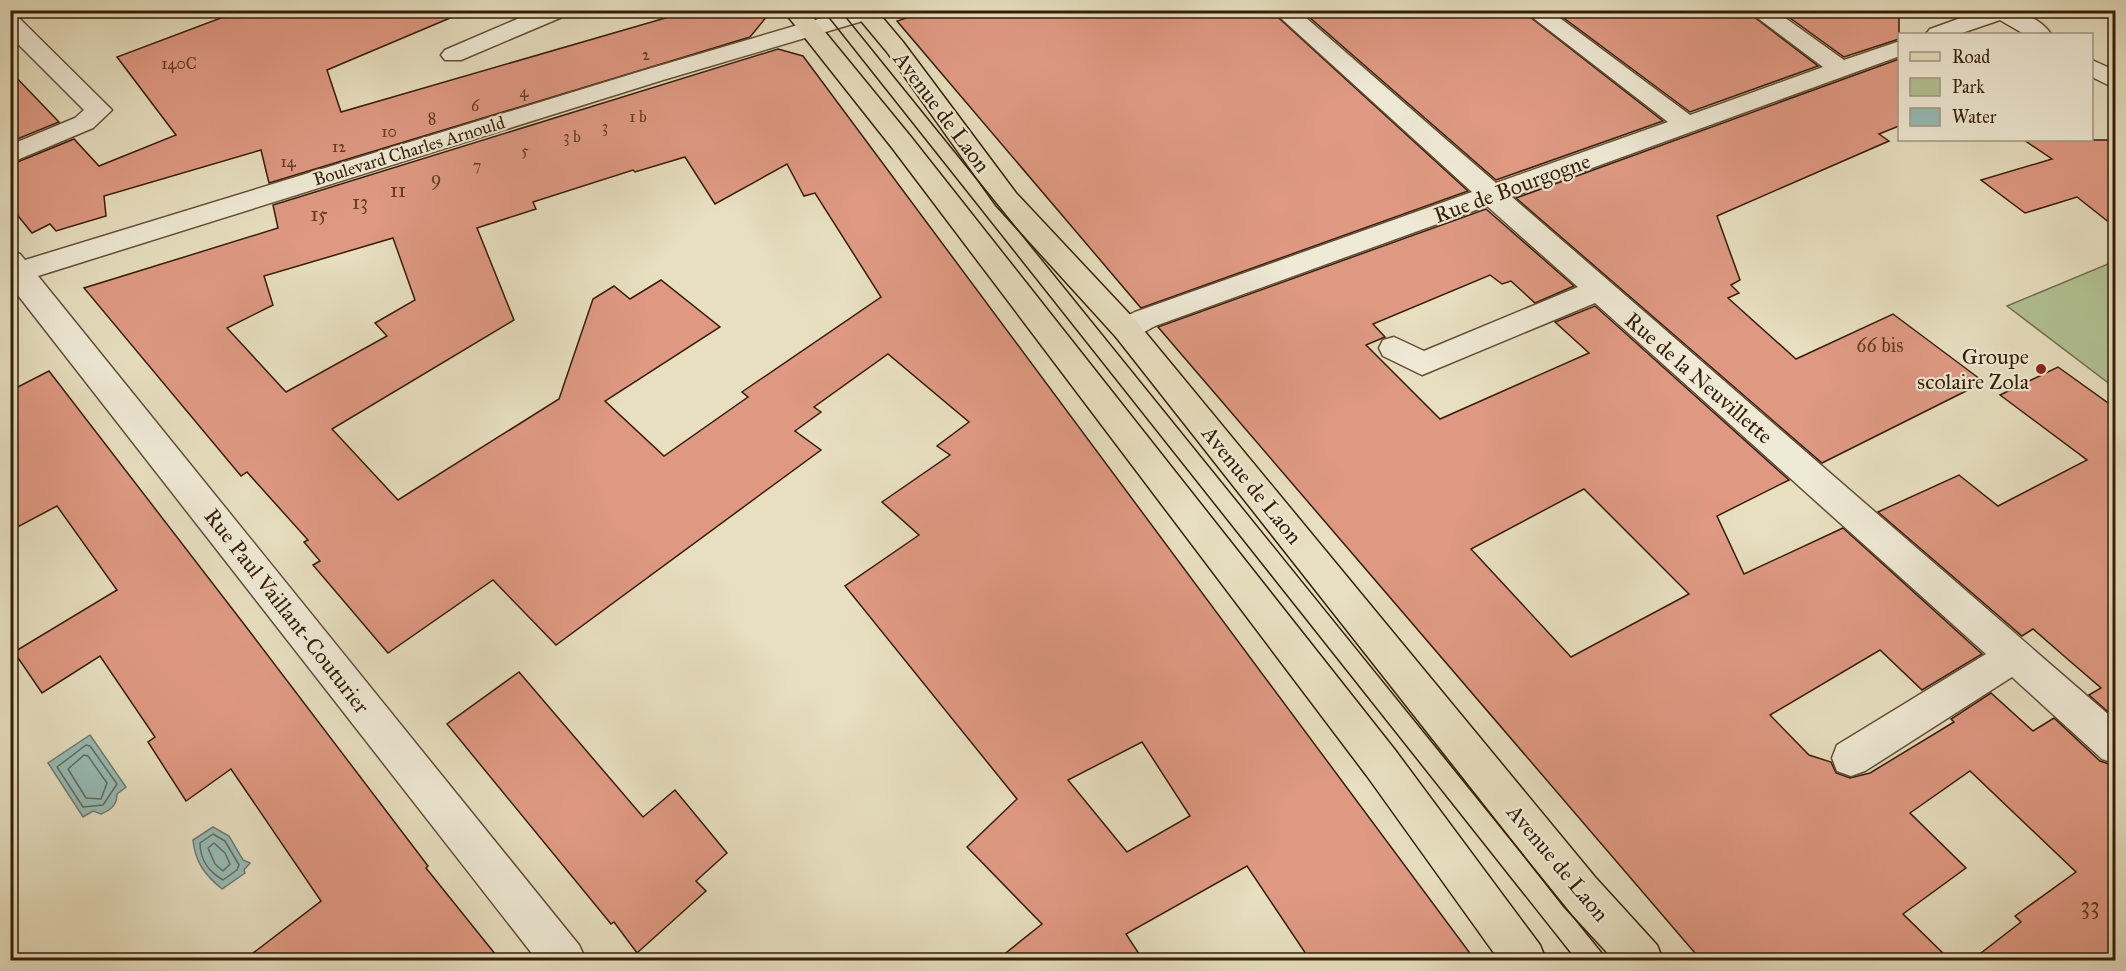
<svg xmlns="http://www.w3.org/2000/svg" width="2126" height="971" font-family="'IM FELL Great Primer',serif">
<style>
.green{fill:#b2c295;stroke:#74704e;stroke-width:1.5}
.water{fill:#97bcb7;stroke:#707d70;stroke-width:1.5}
.lines{fill:none;stroke-linecap:round;stroke-linejoin:round}
.shore{stroke:#666d5e;stroke-width:1.5}
.building{fill:#df9983;stroke:#351e06;stroke-width:1.5;fill-rule:evenodd}
.minor-casing{stroke:#624e34;stroke-width:3}
.major-casing{stroke:#351e06;stroke-width:3}
.minor{fill:#efead6;fill-rule:evenodd}
.major{fill:#e7dfc0;fill-rule:evenodd}
.tram{stroke:#351e06;stroke-width:1.5}
.poi-dot{fill:#8f2418;stroke:#efead6;stroke-width:2}
.labels{text-anchor:middle;dominant-baseline:central;stroke-width:4.5;stroke-linejoin:round;paint-order:stroke}
.far-number-label{font-size:16px;fill:#603d25}
.far-street-label{font-size:18px;fill:#351e06;stroke:#efead6}
.number-label{font-size:20px;fill:#603d25}
.street-label{font-size:22px;fill:#351e06;stroke:#efead6}
.poi-label{font-size:22px;fill:#351e06;stroke:#efead6;text-anchor:end}
.near-number-label{font-size:24px;fill:#603d25}
</style>
<rect width="100%" height="100%" fill="#e7dfc0"/>
<filter id="stains"><feTurbulence type="fractalNoise" baseFrequency=".00333" numOctaves="4"/><feColorMatrix values="0 0 0 0 .2 0 0 0 0 .09 0 0 0 0 .02 0 0 0 .5 -.17"/></filter>
<radialGradient id="worn" r=".72"><stop offset=".6" stop-color="#630" stop-opacity="0"/><stop offset="1" stop-color="#630" stop-opacity=".3"/></radialGradient>
<polygon class="green" points="2115,261 2115,388 2007,306"/>
<g class="water">
<path d="M90 735 126 787 117 794C117 805 111 810 101 814L93 811 83 817 48 763Z"/>
<path d="M213 827 229 836 243 860 250 863 244 870 245 873 222 889C205 875 195 862 193 840Z"/>
</g>
<g class="lines">
<g class="shore">
<polygon points="86,745 90,746 117,784 103,805 83,807 57,767"/>
<polygon points="84,755 88,756 107,783 101,799 86,798 68,769"/>
<path d="M213 834 225 841 239 865 237 870 223 880C209 872 200 859 200 843Z"/>
<polygon points="214,843 225,853 230,864 223,871 215,864 208,848"/>
</g>
</g>
<g class="building">
<polygon points="242,10 469,10 327,70 341,112 693,10 772,10 750,37 269,183 261,150 104,196 106,216 56,231 50,224 32,233 10,206 10,165 74,139 99,166 176,135 117,57"/>
<polygon points="930,10 1270,10 1468,191 1141,308 897,21"/>
<polygon points="1301,10 1521,10 1663,121 1496,180"/>
<polygon points="1553,10 1745,10 1818,66 1690,112"/>
<polygon points="1779,10 1899,10 1899,39 1844,57"/>
<path d="M778 49 803 56 1475 960H1310L1247 866 1126 934 1143 960H997L1042 924 967 847 1017 799 845 586 919 535 882 502 950 455 937 446 969 422 888 354 814 407 821 412 795 431 821 450 556 645 493 580 388 653 313 565 320 561 304 542 308 540 247 472 241 476 84 288 278 228 273 205ZM685 157 715 204 787 164 804 196 815 193 881 297 742 392 748 397 664 456 605 401 720 327 661 280 630 299 614 286 593 299 559 399 398 500 332 429 514 320 477 228 536 209 533 202 633 170 635 172ZM393 238 415 300 375 323 387 336 286 392 227 328 273 305 264 276ZM1142 742 1190 816 1127 852 1068 780Z"/>
<polygon points="1899,59 1899,126 1879,134 1889,141 1717,216 1740,280 1731,285 1739,293 1728,298 1796,359 1893,314 1984,382 1822,463 1516,198"/>
<polygon points="10,71 59,122 10,142"/>
<polygon points="2024,140 2115,140 2115,227 2077,197 2025,213 1981,180 2052,159"/>
<path d="M1486 209 1574 286 1535 303 1511 281 1502 284 1490 275 1373 324 1385 337 1366 345 1440 419 1589 353 1555 322 1595 306 1789 480 1717 516 1744 574 1843 528 1982 654 1922 690 1880 650 1770 715 1809 755 1831 762 1836 773 1850 778 1870 773 1954 722 1951 719 1991 693 2033 731 2054 718 2100 761 2115 766V960H1972L2021 922 2015 916 2076 872 1970 771 1910 813 1966 868 1903 914 1950 960H1701L1158 327ZM1584 489 1689 594 1571 657 1471 549Z"/>
<polygon points="2058,367 2115,408 2115,718 2089,695 2101,688 2064,656 2033,629 2022,636 1878,512 1959,475 1998,506 2087,460 2000,395"/>
<polygon points="49,371 247,628 428,866 426,868 500,960 244,960 321,901 231,769 186,801 148,742 155,737 100,656 42,693 14,652 117,590 57,506 10,531 10,391"/>
<polygon points="519,672 643,817 675,790 727,853 696,881 706,891 637,953 614,922 611,924 447,724"/>
</g>
<g class="lines">
<g class="minor-casing">
<g id="minor">
<polygon points="538,10 570,10 567,15 461,60 445,60 441,55 445,50"/>
<polygon points="849,10 886,10 883,15 663,80 38,276 579,945 586,960 537,960 10,285 10,251 20,254 25,260 645,70"/>
<path d="M1272 10H1297L1496 183 1668 122 1523 10H1549L1690 115 1823 67 1747 10H1774L1844 60 1900 41V56L1512 197 2116 721V764L2102 759 2012 677 1865 771 1851 776 1837 771 1832 758 1837 745 1986 654 1595 303 1422 375 1383 356 1379 348 1383 340 1394 337 1424 351 1578 287 1487 206 1155 326C1141 334 1131 341 1116 337L1111 329 1116 321 1135 312 1472 192Z"/>
<path d="M1983 10C2007 10 2035 11 2051 34H2024L2000 20 1959 34H1926L1930 29Z"/>
<polygon points="10,15 18,17 112,110 93,128 10,163 10,145 75,118 84,110 10,36"/>
<polygon points="2092,60 2116,71 2116,89 2092,77"/>
</g>
</g>
<g class="major-casing">
<g id="major">
<polygon points="783,10 807,10 911,137 1395,750 1540,945 1546,960 1499,960 1367,776 893,149"/>
<polygon points="852,10 876,10 903,42 1016,193 1136,321 1595,877 1657,945 1663,960 1614,960 1565,907 1116,337 996,205 887,52"/>
</g>
</g>
<use href="#minor" class="minor"/>
<use href="#major" class="major"/>
<g class="tram">
<polyline points="823,10 1576,960"/>
<polyline points="840,10 1608,960"/>
</g>
</g>
<circle class="poi-dot" cx="2041" cy="369" r="6"/>
<g class="labels">
<g class="far-number-label">
<text x="646" y="54">2</text>
<text x="179" y="63">140C</text>
<text x="524" y="91">4</text>
<text x="475" y="105">6</text>
<text x="638" y="116">1 b</text>
<text x="432" y="118">8</text>
<text x="605" y="126">3</text>
<text x="389" y="131">10</text>
<text x="572" y="136">3 b</text>
<text x="339" y="146">12</text>
<text x="525" y="150">5</text>
<text x="288" y="161">14</text>
<text x="477" y="165">7</text>
</g>
<g class="far-street-label">
<text transform="translate(409 151) rotate(-17)">Boulevard Charles Arnould</text>
</g>
<g class="number-label">
<text x="436" y="178">9</text>
<text x="398" y="190">11</text>
<text x="360" y="202">13</text>
<text x="319" y="214">15</text>
<text x="1880" y="345">66 bis</text>
</g>
<g class="street-label">
<text transform="translate(942 112) rotate(53)">Avenue de Laon</text>
<text transform="translate(1512 188) rotate(-20)">Rue de Bourgogne</text>
<text transform="translate(1699 378) rotate(41)">Rue de la Neuvillette</text>
<text transform="translate(1252 485) rotate(51)">Avenue de Laon</text>
<text transform="translate(287 611) rotate(52)">Rue Paul Vaillant-Couturier</text>
<text transform="translate(1558 863) rotate(50)">Avenue de Laon</text>
</g>
<g class="poi-label">
<text x="2029" y="356">Groupe<tspan x="2029" dy="25">scolaire Zola</tspan></text>
</g>
<g class="near-number-label">
<text x="2090" y="905">33</text>
</g>
</g>
<rect width="2126" height="971" fill="none" stroke="#e7dfc0" stroke-width="36"/>
<rect x="12" y="12" width="2102" height="947" fill="none" stroke="#351e06" stroke-width="3"/>
<rect x="18" y="18" width="2090" height="935" fill="none" stroke="#351e06" stroke-width="1.5"/>
<rect x="1898" y="33" width="195" height="108" fill="#efead6" stroke="#a59883" stroke-width="1.5"/>
<rect x="1910" y="52" width="30" height="9" fill="#e7dfc0" stroke="#a59883" stroke-width="1.5"/>
<text x="1952" y="63" font-size="18" fill="#351e06">Road</text>
<rect x="1910" y="78" width="30" height="18" fill="#b2c295" stroke="#a59883" stroke-width="1.5"/>
<text x="1952" y="93" font-size="18" fill="#351e06">Park</text>
<rect x="1910" y="108" width="30" height="18" fill="#97bcb7" stroke="#a59883" stroke-width="1.5"/>
<text x="1952" y="123" font-size="18" fill="#351e06">Water</text>
<rect width="100%" height="100%" filter="url(#stains)"/>
<rect width="100%" height="100%" fill="url(#worn)"/>
</svg>
